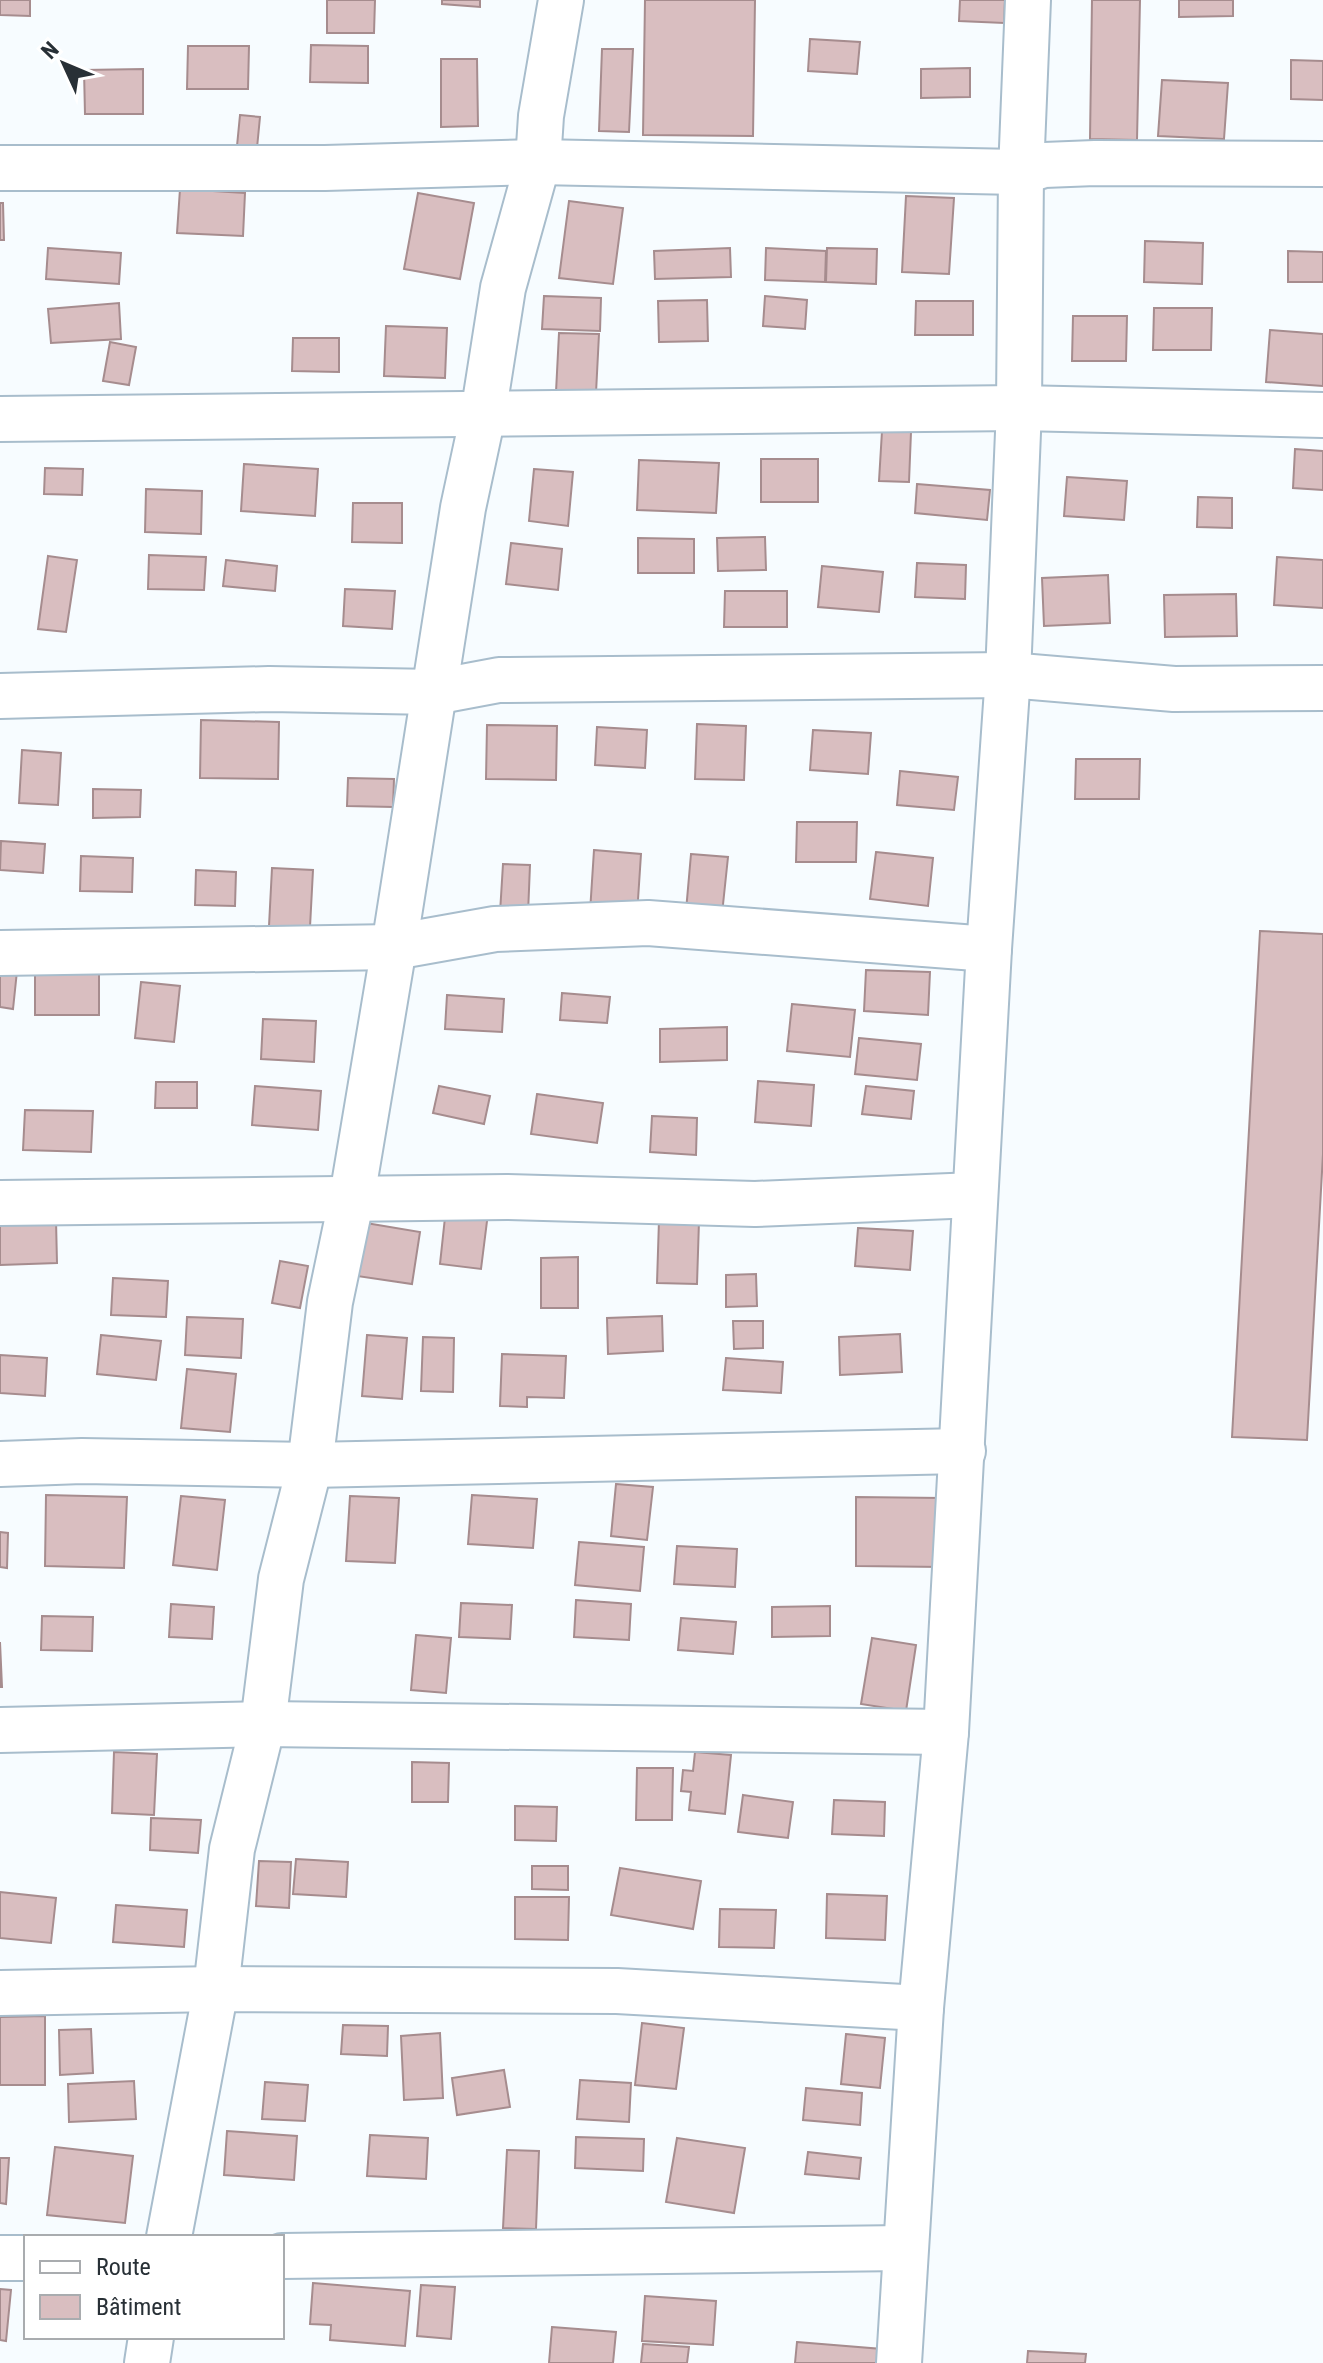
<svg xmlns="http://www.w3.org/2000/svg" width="1323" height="2363" font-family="'Roboto Condensed',sans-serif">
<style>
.building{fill:#d9bec0;stroke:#a68c8e;stroke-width:2}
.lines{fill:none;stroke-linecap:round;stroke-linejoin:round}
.minor-casing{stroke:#a8bdcc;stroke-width:48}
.minor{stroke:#fff;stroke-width:44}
</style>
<rect width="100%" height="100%" fill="#f7fcff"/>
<g class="building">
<polygon points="0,0 30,0 30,16 0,15"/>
<polygon points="327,0 375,0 374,33 327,33"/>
<polygon points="442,0 480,0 480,7 442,4"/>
<polygon points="645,0 755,0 753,136 643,135"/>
<polygon points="960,0 1005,0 1004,23 959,21"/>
<polygon points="1092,0 1140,0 1137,140 1090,139"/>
<polygon points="1179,0 1233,0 1233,16 1179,17"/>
<polygon points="810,39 860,42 857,74 808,71"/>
<polygon points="311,45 368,46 368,83 310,82"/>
<polygon points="188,46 249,46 248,89 187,89"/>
<polygon points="602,49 633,49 629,132 599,131"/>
<polygon points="441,59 477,59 478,126 441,127"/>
<polygon points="1291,60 1323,61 1323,100 1291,99"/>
<polygon points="970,68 970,97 921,98 921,69"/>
<polygon points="143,69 143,114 85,114 84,70"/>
<polygon points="1162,80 1228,83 1224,139 1158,136"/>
<polygon points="240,115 260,117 257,148 237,146"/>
<polygon points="180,189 245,193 243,236 177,233"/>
<polygon points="418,193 474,203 460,279 404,269"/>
<polygon points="906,196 954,198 949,274 902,272"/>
<polygon points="569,201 623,208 613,284 559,278"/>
<polygon points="0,203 3,203 4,240 0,240"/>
<polygon points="1145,241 1203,243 1202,284 1144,282"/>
<polygon points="48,248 121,253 119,284 46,279"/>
<polygon points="730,248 731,277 655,279 654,251"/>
<polygon points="766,248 826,251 825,282 765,280"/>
<polygon points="827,248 877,249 876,284 826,282"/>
<polygon points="1288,251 1323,252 1323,282 1288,282"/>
<polygon points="544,296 601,298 600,331 542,329"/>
<polygon points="765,296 807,300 805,329 763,326"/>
<polygon points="707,300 708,341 659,342 658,301"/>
<polygon points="916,301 973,301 973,335 915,335"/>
<polygon points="119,303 121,339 51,343 48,309"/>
<polygon points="1154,308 1212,308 1211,350 1153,350"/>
<polygon points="1073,316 1127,316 1126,361 1072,361"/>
<polygon points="386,326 447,328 445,378 384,376"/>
<polygon points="1270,330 1323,334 1323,386 1266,382"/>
<polygon points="559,333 599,334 596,393 556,392"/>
<polygon points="293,338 339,338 339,372 292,371"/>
<polygon points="110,342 136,347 129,385 103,381"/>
<polygon points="882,431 911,432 909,482 879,481"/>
<polygon points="1295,449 1323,451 1323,490 1293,488"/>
<rect x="761" y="459" width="57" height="43"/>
<polygon points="639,460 719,463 716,513 637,510"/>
<polygon points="244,464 318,469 315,516 241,511"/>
<polygon points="45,468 83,469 82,495 44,494"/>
<polygon points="534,469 573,472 568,526 529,521"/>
<polygon points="1067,477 1127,481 1124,520 1064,516"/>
<polygon points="917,484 990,490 987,520 915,513"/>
<polygon points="146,489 202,491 201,534 145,532"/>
<polygon points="1198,497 1232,498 1232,528 1197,527"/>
<polygon points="353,503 402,503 402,543 352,542"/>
<polygon points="765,537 766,570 718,571 717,538"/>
<polygon points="638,538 694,539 694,573 638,573"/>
<polygon points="511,543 562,549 558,590 506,584"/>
<polygon points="149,555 206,557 204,590 148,589"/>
<polygon points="48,556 77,560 66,632 38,629"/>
<polygon points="1277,557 1323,560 1323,608 1274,605"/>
<polygon points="226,560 277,566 275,591 223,586"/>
<polygon points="917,563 966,565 965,599 915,597"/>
<polygon points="822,566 883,572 879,612 818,607"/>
<polygon points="1108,575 1110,623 1044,626 1042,578"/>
<polygon points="345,589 395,591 392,629 343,626"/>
<polygon points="725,591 787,591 787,627 724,627"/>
<polygon points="1236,594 1237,636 1165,637 1164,595"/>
<polygon points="201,720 279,722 278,779 200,778"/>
<polygon points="697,724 746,726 744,780 695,779"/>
<polygon points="487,725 557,726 556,780 486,779"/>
<polygon points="597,727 647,730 645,768 595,765"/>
<polygon points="813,730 871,733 868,774 810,770"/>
<polygon points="22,750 61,753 58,805 19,803"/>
<polygon points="1076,759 1140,759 1139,799 1075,799"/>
<polygon points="900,771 958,777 954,810 897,805"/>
<polygon points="348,778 394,779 393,807 347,806"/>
<polygon points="93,789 141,790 140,817 93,818"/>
<polygon points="797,822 857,822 856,862 796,862"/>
<polygon points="1,841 45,844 43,873 0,870"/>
<polygon points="594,850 641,854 637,915 590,912"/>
<polygon points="876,852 933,858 928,906 870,899"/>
<polygon points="691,854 728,857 722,914 686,911"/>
<polygon points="81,856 133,858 132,892 80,891"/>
<polygon points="503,864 530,865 528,914 500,913"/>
<polygon points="272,868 313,870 310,927 269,926"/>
<polygon points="196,870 236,872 235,906 195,905"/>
<polygon points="1260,931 1323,934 1323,1154 1307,1440 1232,1437"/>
<polygon points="0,969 17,971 13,1009 0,1007"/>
<polygon points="866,970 930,972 928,1015 864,1011"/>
<polygon points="99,972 99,1015 35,1015 35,973"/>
<polygon points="141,982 180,986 174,1042 135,1038"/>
<polygon points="562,993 610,997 607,1023 560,1020"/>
<polygon points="447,995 504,999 502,1032 445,1029"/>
<polygon points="792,1004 855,1010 850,1057 787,1051"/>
<polygon points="263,1019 316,1021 314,1062 261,1059"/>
<polygon points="727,1027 727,1060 660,1062 660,1029"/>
<polygon points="859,1038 921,1044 917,1080 855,1074"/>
<polygon points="758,1081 814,1085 811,1126 755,1122"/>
<polygon points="156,1082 197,1082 197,1108 155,1108"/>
<polygon points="255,1086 321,1091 318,1130 252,1125"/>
<polygon points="439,1086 490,1096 484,1124 433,1113"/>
<polygon points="866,1086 914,1091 911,1119 862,1114"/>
<polygon points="537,1094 603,1103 597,1143 531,1134"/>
<polygon points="25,1110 93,1111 91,1152 23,1150"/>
<polygon points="652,1116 697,1118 696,1155 650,1152"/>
<polygon points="446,1208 488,1213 481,1269 440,1264"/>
<polygon points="56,1220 57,1263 0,1265 0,1222"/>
<polygon points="659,1220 699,1221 697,1284 657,1283"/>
<polygon points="366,1223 420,1232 412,1284 357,1276"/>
<polygon points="858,1228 913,1231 910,1270 855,1266"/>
<polygon points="578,1257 578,1308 541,1308 541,1258"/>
<polygon points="280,1261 308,1266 300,1308 272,1303"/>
<polygon points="756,1274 757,1306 726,1307 726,1275"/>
<polygon points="113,1278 168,1281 166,1317 111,1315"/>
<polygon points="662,1316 663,1351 608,1354 607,1318"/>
<polygon points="187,1317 243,1319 241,1358 185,1355"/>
<polygon points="733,1321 763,1321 763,1348 734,1349"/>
<polygon points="900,1334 902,1372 840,1375 839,1337"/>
<polygon points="101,1335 161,1341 156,1380 97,1374"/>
<polygon points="367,1335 407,1338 402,1399 362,1396"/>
<polygon points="423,1337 454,1338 453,1392 421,1391"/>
<polygon points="502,1354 566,1356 564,1398 527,1397 527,1407 500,1406"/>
<polygon points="0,1355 47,1358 45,1396 0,1393"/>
<polygon points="726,1358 783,1362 781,1393 723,1390"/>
<polygon points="187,1369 236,1374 230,1432 181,1428"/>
<polygon points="616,1484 653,1487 647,1540 611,1536"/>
<polygon points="46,1495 127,1497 124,1568 45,1566"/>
<polygon points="472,1495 537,1499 533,1548 468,1544"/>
<polygon points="181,1496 225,1500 217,1570 173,1565"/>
<polygon points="350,1496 399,1498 395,1563 346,1561"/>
<polygon points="856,1497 942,1498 942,1567 856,1566"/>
<polygon points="0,1532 8,1533 7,1568 0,1567"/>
<polygon points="579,1542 644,1547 640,1591 575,1585"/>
<polygon points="677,1546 737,1549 735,1587 674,1584"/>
<polygon points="576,1600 631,1604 629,1640 574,1637"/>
<polygon points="461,1603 512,1605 510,1639 459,1637"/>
<polygon points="171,1604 214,1607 212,1639 169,1637"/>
<polygon points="830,1606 830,1636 772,1637 772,1607"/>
<polygon points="42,1616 93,1617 92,1651 41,1650"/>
<polygon points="681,1618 736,1622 733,1654 678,1650"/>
<polygon points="416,1635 451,1638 446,1693 411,1690"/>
<polygon points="872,1638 916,1645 906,1711 861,1704"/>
<polygon points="0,1642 2,1687 0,1687"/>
<polygon points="114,1752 157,1754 154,1815 112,1813"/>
<polygon points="695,1752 731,1755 725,1814 689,1810 691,1792 681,1791 683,1770 693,1771"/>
<polygon points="412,1762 449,1763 448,1802 412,1802"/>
<polygon points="637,1768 673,1768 672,1820 636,1820"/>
<polygon points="743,1795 793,1802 788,1838 738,1832"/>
<polygon points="834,1800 885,1802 884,1836 832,1834"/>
<polygon points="515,1806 557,1807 556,1841 515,1840"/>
<polygon points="151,1818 201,1820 198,1853 150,1850"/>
<polygon points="296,1859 348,1862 346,1897 293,1894"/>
<polygon points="259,1861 291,1862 289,1908 256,1906"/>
<polygon points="532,1866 568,1866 568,1890 532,1889"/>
<polygon points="620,1868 701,1881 693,1929 611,1915"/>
<polygon points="0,1892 56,1898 51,1943 0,1938"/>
<polygon points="827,1894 887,1896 885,1940 826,1938"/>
<polygon points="515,1897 569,1897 568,1940 515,1939"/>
<polygon points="116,1905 187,1910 184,1947 113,1942"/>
<polygon points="720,1909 776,1910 774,1948 719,1947"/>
<polygon points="45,2016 45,2085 0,2085 0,2017"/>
<polygon points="642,2023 684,2028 676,2089 635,2085"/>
<polygon points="343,2025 388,2026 387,2056 341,2054"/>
<polygon points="91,2029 93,2073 60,2075 59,2030"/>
<polygon points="440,2033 443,2098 404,2100 401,2036"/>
<polygon points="846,2034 885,2038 880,2088 841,2084"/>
<polygon points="504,2070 510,2107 457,2115 452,2078"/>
<polygon points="580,2080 631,2083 629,2122 577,2119"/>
<polygon points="134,2081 136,2119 69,2122 68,2084"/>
<polygon points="265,2082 308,2085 305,2121 262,2119"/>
<polygon points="806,2088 862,2093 860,2125 803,2120"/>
<polygon points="227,2131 297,2136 294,2180 224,2175"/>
<polygon points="370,2135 428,2138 426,2179 367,2176"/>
<polygon points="576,2137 644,2139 643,2171 575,2168"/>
<polygon points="677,2138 745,2148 734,2213 666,2202"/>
<polygon points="55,2147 133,2156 125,2223 47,2215"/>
<polygon points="507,2150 539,2151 536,2229 503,2228"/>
<polygon points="808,2152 861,2158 859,2179 805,2174"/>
<polygon points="0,2158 9,2158 6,2204 0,2203"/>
<polygon points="313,2283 410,2291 405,2346 330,2340 331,2325 310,2324"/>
<polygon points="421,2285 455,2287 451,2339 417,2336"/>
<polygon points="0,2289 11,2290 6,2341 0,2340"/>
<polygon points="645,2296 716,2301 713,2345 642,2341"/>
<polygon points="552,2327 616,2332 613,2363 549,2363"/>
<polygon points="797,2342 882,2349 881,2363 795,2363"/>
<polygon points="643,2344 689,2347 687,2363 641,2363"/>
<polygon points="1028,2351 1086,2354 1085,2363 1027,2363"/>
</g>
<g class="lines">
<g class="minor-casing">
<g id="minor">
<polyline points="0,168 325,168 538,162 1021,172 1044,165 1095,163 1323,164"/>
<polyline points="0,419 1019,408 1323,415"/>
<polyline points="0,696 269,689 435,692 499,680 1008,675 1174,689 1323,688"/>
<polyline points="0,953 394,947 495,929 648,923 989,949"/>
<polyline points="0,1203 507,1197 755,1204 975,1195"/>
<polyline points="0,1464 82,1461 310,1465 963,1451"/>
<polyline points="0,1730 263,1724 946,1732"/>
<polyline points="0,1993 216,1989 617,1991 921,2008"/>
<polyline points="169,2237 216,1989 232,1849 263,1724 281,1579 310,1465 330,1302 352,1197 394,947 463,508 483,415 503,288 538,162 541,116 561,0"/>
<polyline points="282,2256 905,2248"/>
<polyline points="0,2258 26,2258"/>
<polyline points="147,2363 151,2337"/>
<polyline points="899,2363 921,2008 946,1732 989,949 1008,675 1019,408 1021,172 1028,0"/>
</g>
</g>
<use href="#minor" class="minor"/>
</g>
<rect x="24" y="2235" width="260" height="104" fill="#ffffff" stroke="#a9acaf" stroke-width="2"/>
<rect x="40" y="2261" width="40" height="12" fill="#ffffff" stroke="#a9acaf" stroke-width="2"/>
<text x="96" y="2275" font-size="24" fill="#283036">Route</text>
<rect x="40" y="2295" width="40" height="24" fill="#d9bec0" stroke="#a9acaf" stroke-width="2"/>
<text x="96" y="2315" font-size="24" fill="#283036">Bâtiment</text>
<g transform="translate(64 64) rotate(314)" stroke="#ffffff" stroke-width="6" paint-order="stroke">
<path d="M0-6L14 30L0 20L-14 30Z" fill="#283036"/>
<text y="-12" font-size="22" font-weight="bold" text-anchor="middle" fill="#283036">N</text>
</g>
</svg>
